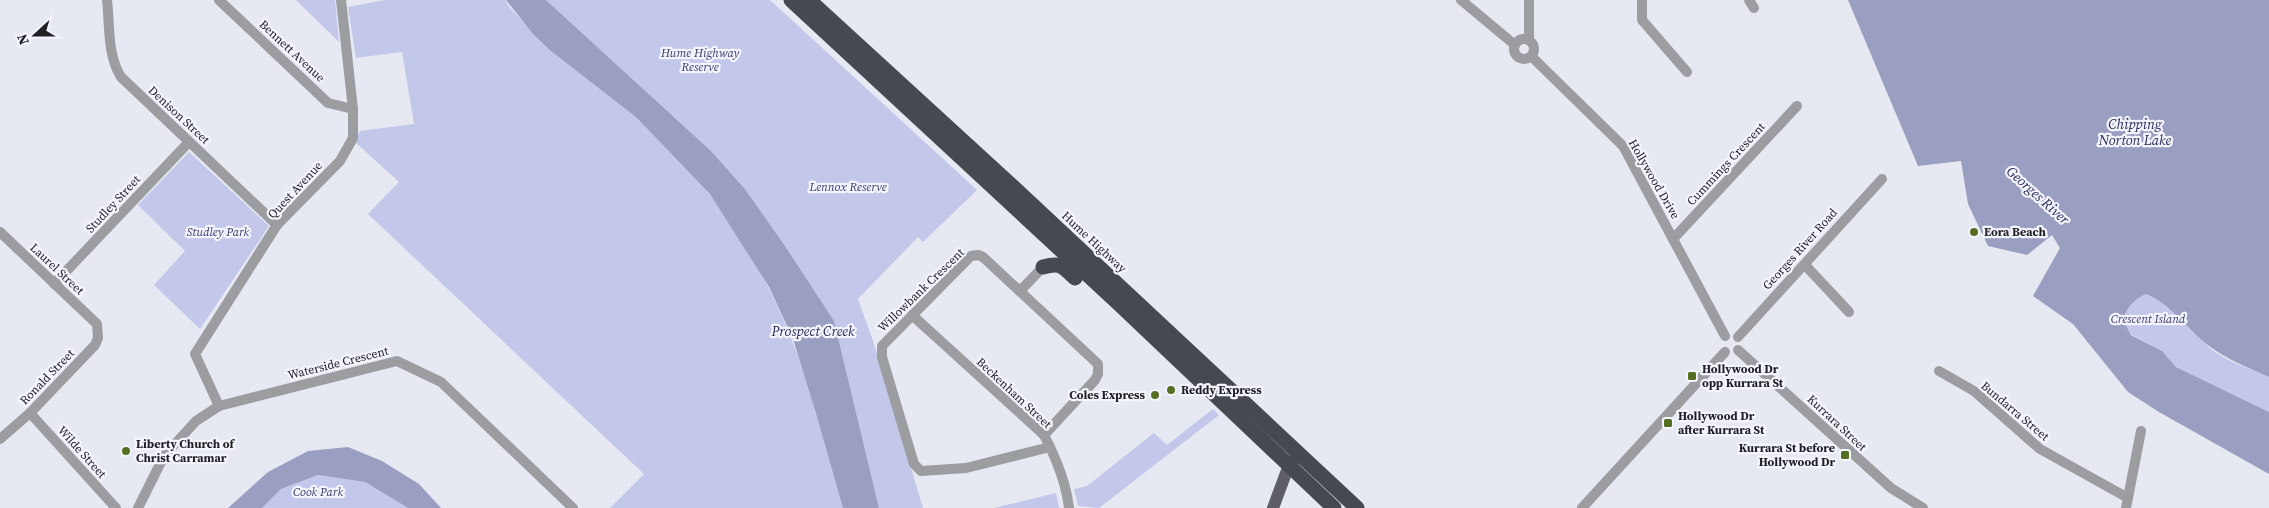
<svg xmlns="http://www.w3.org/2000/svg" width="2269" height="508" font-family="'Source Serif 4',serif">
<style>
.green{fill:#c3c7ea}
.water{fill:#9a9fc1}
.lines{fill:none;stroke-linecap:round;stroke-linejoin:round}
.minor{stroke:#9c9da1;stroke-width:10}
.major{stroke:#5d5e66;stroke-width:12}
.highway{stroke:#474951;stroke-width:15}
.poi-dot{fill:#556f21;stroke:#f4f5fe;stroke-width:2}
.labels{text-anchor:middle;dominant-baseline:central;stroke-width:4.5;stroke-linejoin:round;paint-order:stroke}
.street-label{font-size:12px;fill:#212125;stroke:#f4f5fe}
.park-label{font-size:12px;font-style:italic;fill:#383b6a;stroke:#f4f5fe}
.poi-label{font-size:12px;font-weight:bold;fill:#212125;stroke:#f4f5fe;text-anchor:start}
.water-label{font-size:14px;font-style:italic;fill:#292b59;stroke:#f4f5fe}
</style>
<rect width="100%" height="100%" fill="#e6e8f2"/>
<g class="green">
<polygon points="296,0 335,0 339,42"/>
<path d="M385 0H506C508 8 517 14 522 20 555 58 597 83 634 115 646 126 657 139 668 150 682 165 698 178 710 194 781 285 817 398 843 508H610L644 474 368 214 399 182 355 142 360 131 414 124 402 52 356 58 348 7Z"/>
<polygon points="546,0 770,0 977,190 923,242 918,237 858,299 873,341 923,508 879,508 834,322 785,246 745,189 711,151"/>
<polygon points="189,152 269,226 200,329 154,285 185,251 138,205"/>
<path d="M2146 294C2177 307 2194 340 2223 357 2237 365 2254 370 2269 377V412L2176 367 2162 351 2131 334 2122 320C2127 307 2133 300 2146 294Z"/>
<polygon points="1213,409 1219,415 1099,508 1078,506 1074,489 1087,486 1154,433 1167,445"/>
<polygon points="318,475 365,482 408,508 262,508 281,489"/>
<polygon points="1056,493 1059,508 994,508"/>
</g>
<g class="water">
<polygon points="506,0 546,0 711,151 745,189 785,246 834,321 879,508 843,508 816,413 793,339 769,287 710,194 636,117 551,51 534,35"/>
<path d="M1848 0H2269V377C2246 367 2224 358 2205 343 2185 326 2170 304 2146 294 2133 300 2127 307 2123 320L2131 335 2162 351 2176 367 2269 412V474L2159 412 2128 392 2073 324 2033 296 2060 248 2052 235 2027 255 1988 246 1968 204 1961 161 1918 166Z"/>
<polygon points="348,447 382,461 419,484 441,508 408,508 365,482 318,475 281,489 262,508 228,508 268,472 308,451"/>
</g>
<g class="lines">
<g class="minor">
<path d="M107 0C110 25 107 55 121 77L277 225"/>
<polyline points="219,0 328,103 353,109"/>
<polyline points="1461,0 1515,45"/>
<polyline points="1642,0 1642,20 1687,72"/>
<polyline points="1749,0 1754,8"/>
<circle cx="1524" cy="49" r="10"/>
<polyline points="1529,40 1529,0"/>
<polyline points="1531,56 1623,146 1725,336"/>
<polyline points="0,232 97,324 98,338 95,345 30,413 0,439"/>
<polyline points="1673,239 1797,106"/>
<polyline points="1805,265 1849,312"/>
<polyline points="54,284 189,142"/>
<polyline points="1020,291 1043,267"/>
<path d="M912 315 1044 435C1056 458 1066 482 1069 508"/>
<polyline points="1738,337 1882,179"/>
<polyline points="1738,350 1891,488 1923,508"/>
<polyline points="1939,371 1974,391 2040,449 2128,498"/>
<polyline points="219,406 195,354 277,225 340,161 353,138 353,109 341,0"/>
<polyline points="30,413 116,508"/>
<polyline points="1044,435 1095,380 1098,374 1098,364 983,257 978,255 971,256 882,346 882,357 914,464 921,471 966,468 1050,447"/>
<polyline points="138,508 164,456 196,421 219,406 397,361 441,382 573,508"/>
<polyline points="1582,508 1725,352"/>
<polyline points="2126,508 2141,431"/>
</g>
<polyline class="major" points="1273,508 1289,465 1299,454"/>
<g class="highway">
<polyline points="791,0 1118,303 1334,508"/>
<polyline points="809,0 1010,184 1357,508"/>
<path d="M1043 267C1061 262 1062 266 1075 278"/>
</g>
</g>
<g class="poi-dot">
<circle cx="1974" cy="232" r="5"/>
<rect x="1687" y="371" width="10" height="10" rx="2.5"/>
<circle cx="1171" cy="390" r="5"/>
<circle cx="1155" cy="395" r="5"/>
<rect x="1663" y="418" width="10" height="10" rx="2.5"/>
<circle cx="126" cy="451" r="5"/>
<rect x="1840" y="450" width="10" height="10" rx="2.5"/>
</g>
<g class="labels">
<g class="street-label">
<text transform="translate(292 51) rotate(43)">Bennett Avenue</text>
<text transform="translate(179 115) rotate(43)">Denison Street</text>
<text transform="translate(1726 164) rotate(-47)">Cummings Crescent</text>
<text transform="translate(1654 179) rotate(60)">Hollywood Drive</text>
<text transform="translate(295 190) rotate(-47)">Quest Avenue</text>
<text transform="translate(113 204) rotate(-47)">Studley Street</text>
<text transform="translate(1094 242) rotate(43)">Hume Highway</text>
<text transform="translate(1800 249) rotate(-48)">Georges River Road</text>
<text transform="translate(57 269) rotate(43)">Laurel Street</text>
<text transform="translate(921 290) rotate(-44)">Willowbank Crescent</text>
<text transform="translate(338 363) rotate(-14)">Waterside Crescent</text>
<text transform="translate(47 377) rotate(-46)">Ronald Street</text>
<text transform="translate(1014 393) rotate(43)">Beckenham Street</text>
<text transform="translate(2015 411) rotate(40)">Bundarra Street</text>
<text transform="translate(1837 423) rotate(43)">Kurrara Street</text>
<text transform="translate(82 452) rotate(48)">Wilde Street</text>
</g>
<g class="park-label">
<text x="700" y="53">Hume Highway<tspan x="700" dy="14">Reserve</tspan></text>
<text x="848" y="187">Lennox Reserve</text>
<text x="218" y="232">Studley Park</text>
<text x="2148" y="319">Crescent Island</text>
<text x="318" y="492">Cook Park</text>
</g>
<g class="poi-label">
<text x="1984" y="232">Eora Beach</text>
<text x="1702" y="369">Hollywood Dr<tspan x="1702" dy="14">opp Kurrara St</tspan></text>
<text x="1181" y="390">Reddy Express</text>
<text x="1145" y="395" text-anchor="end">Coles Express</text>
<text x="1678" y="416">Hollywood Dr<tspan x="1678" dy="14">after Kurrara St</tspan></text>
<text x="136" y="444">Liberty Church of<tspan x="136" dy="14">Christ Carramar</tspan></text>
<text x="1835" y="448" text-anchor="end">Kurrara St before<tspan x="1835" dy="14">Hollywood Dr</tspan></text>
</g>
<g class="water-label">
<text x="2135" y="124">Chipping<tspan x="2135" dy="16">Norton Lake</tspan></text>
<text transform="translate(2038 195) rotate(42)">Georges River</text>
<text x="813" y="331">Prospect Creek</text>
</g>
</g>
<g transform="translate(35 35) rotate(249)" stroke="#f4f5fe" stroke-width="4" paint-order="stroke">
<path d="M0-4L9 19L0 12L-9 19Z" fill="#212125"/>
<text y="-8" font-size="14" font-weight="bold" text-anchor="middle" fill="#212125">N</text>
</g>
</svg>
